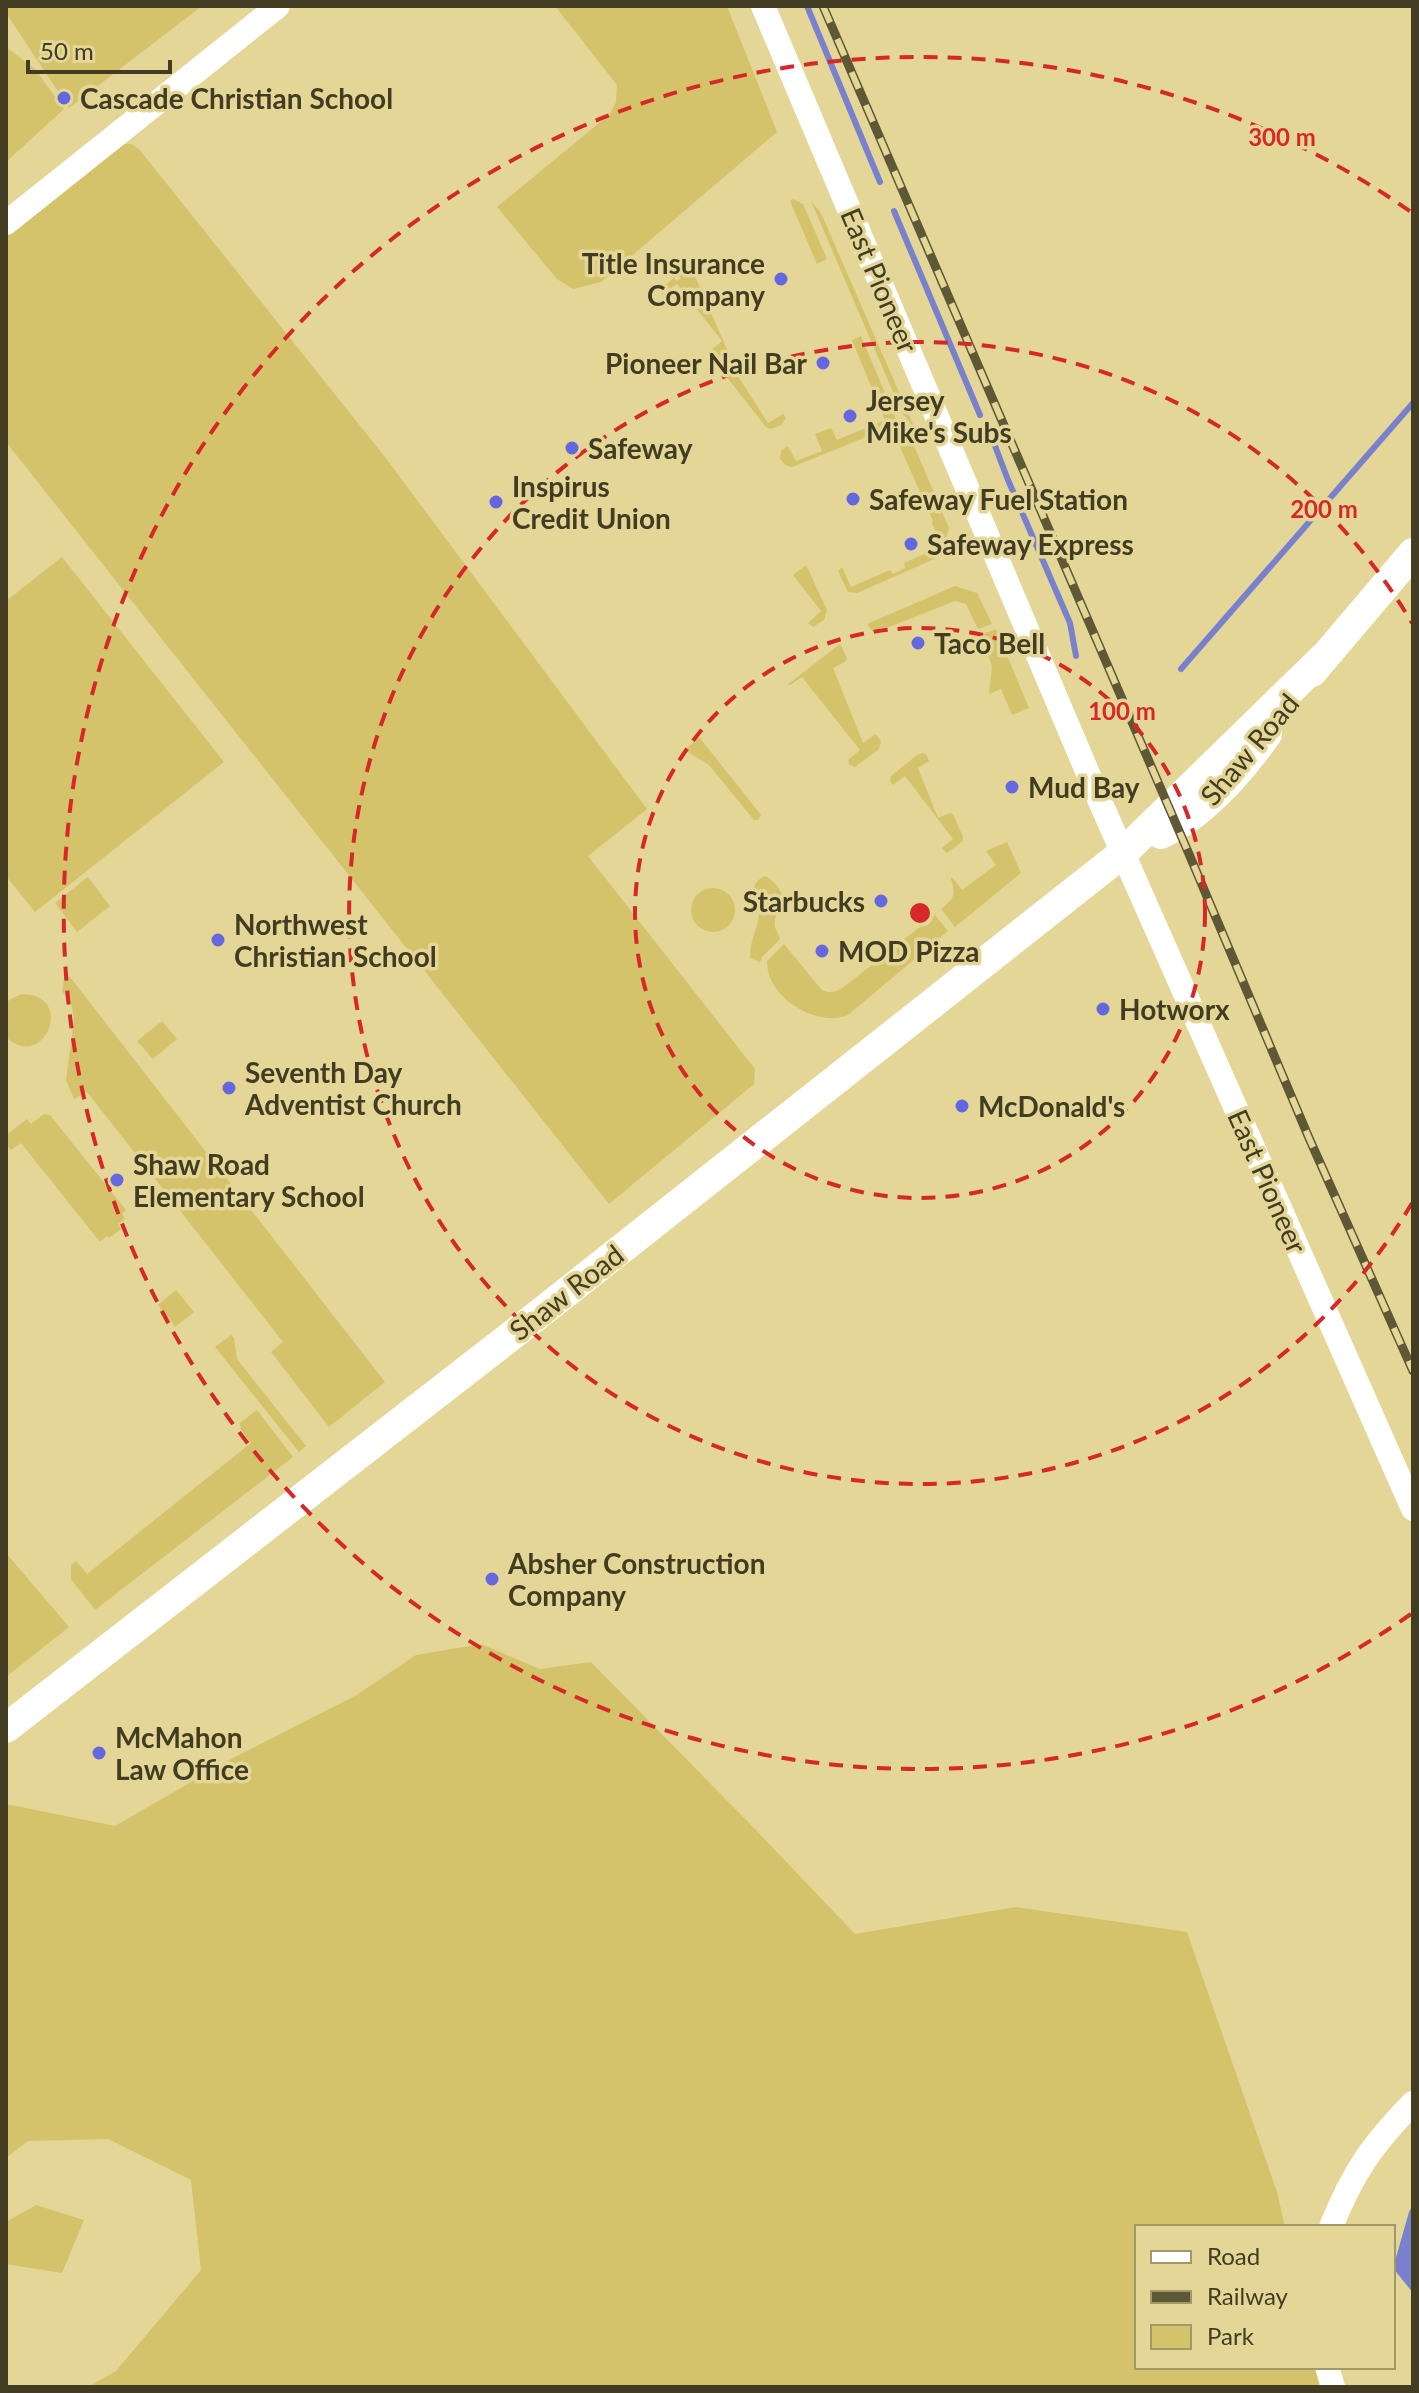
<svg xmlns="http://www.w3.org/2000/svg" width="1419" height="2393" font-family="Lato,sans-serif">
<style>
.green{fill:#d5c36b}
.water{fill:#7980ce}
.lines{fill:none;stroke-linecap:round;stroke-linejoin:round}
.stream{stroke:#7980ce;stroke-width:6}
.minor{stroke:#fff;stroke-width:24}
.major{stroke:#fff;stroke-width:30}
.rail-casing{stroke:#5f5837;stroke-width:9}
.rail{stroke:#e3d696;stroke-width:6;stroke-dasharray:18;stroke-linecap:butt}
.ring{fill:none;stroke:#d62828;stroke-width:4;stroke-dasharray:14 10}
.poi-dot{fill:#6467e0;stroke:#e3d696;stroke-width:3}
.labels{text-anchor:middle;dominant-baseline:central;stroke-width:7;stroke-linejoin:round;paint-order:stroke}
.poi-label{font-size:28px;font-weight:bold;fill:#413c22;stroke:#e3d696;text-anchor:start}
.street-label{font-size:28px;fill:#413c22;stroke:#e3d696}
.centre{fill:#d62828;stroke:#e3d696;stroke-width:4}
.ring-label{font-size:24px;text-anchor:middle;font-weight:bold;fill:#d62828;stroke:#e3d696;stroke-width:7;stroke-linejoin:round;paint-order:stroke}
</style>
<rect width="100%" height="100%" fill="#e3d696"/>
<g class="green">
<polygon points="6,6 202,6 69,108 6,13"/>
<polygon points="555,6 727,6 777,132 601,282 573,289 557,279 497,207 610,114 616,102 617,85"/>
<polygon points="6,47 35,69 64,109 6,162"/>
<polygon points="122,144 131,144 139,149 385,457 647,809 588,856 755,1069 754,1084 609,1204 6,442 6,235"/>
<polygon points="793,199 803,204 827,259 817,264 790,201"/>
<polygon points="811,201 821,213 915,429 902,413"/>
<polygon points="690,265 733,363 749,357 753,367 738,376 768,423 783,414 786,418 781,425 771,429 766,427 708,353 722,341 677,284 662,295 659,290 674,278 677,281 681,278 678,274"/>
<polygon points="861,336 896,419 909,434 949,528 945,542 938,539 932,523 933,521 896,438 899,437 896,431 893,432 891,427 792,467 785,465 780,458 781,451 788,446 796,461 822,451 815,434 831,428 837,440 885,420 852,340"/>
<polygon points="935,549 939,557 857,593 848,592 838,571 842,567 851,587 890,570 893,574 905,568 904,563"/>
<polygon points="62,557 224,762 35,912 6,876 6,601"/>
<polygon points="806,565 827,610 824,620 813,627 808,623 821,611 793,575"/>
<polygon points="955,586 977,593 992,624 978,629 966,604 955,601 874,633 867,624"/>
<polygon points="996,629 1029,708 1012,715 1001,689 989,694 992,666 980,635"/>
<polygon points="840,644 847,658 846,661 833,668 863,743 876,734 881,741 879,749 855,767 849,764 848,760 860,750 802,677 790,685 787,685"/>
<polygon points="699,737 761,815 758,820 754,820 709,765 685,750"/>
<polygon points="922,753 926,754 929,761 918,768 938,818 950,813 953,814 963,837 963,841 947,853 942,848 953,839 905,776 893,785 890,781 891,776 917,755"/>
<path d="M1007 842 1021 873 955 927 941 909C954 898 956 896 951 879L952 877 962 890 996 865 986 851Z"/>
<path d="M765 876C773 880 785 892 782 902 780 911 773 917 775 927 775 928 780 938 780 939L762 957 760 962 750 958C750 939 757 931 759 915 760 899 744 886 765 876Z"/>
<polygon points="88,877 110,906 77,932 55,903"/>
<circle cx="713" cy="910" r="22"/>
<path d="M935 915 948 931 848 1015C816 1028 766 997 767 961L784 944 821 989C829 995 837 992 845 986Z"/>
<polygon points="66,977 70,977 385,1382 329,1427 271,1352 283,1342 87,1092 74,1099 66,1080 74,1020 72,1006 62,991 64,979"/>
<path d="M21 994C77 994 44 1073 6 1037V1002Z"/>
<polygon points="162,1021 177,1039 153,1059 137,1041"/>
<polygon points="44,1114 50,1115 126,1210 122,1214 125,1219 118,1224 121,1229 109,1238 107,1236 100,1242 21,1143 11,1150 6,1144 6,1135 27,1119 31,1124"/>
<polygon points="176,1290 194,1312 175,1327 158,1305"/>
<polygon points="231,1335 234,1338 237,1359 306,1446 299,1452 215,1347"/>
<polygon points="257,1410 293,1457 95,1610 71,1579 71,1565 76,1561 87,1574 251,1443 241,1430 240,1423"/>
<polygon points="6,1553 69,1627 6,1677"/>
<polygon points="481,1644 540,1669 591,1662 752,1826 855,1934 1016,1907 1187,1932 1277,2192 1285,2227 1137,2227 1137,2367 1316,2367 1320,2387 88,2387 116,2371 201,2270 191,2180 108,2139 28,2141 6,2158 6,1804 115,1826 231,1759 355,1696 416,1655"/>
<polygon points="36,2205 84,2220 62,2273 6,2264 6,2222"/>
</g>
<polygon class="water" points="1413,2205 1413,2293 1393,2268 1409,2212"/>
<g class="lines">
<g class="stream">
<polyline points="807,6 880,182"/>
<polyline points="894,211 980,415"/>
<polyline points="992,438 1008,480 1070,623 1076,656"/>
<polyline points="1181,669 1413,403"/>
</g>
<g class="minor">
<polyline points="763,6 1095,790 1413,1509"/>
<polyline points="6,223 278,6"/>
<path d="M1331 2227C1353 2172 1372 2145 1413 2103"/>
<polyline points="1327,2367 1333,2387"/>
</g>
<g class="major">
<polyline points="1312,672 1413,553"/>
<path d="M1161 834C1204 814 1240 772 1267 734"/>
<polyline points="6,1728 529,1322 1123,853 1324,657"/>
</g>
<g class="rail-casing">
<polyline id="rail" points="823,6 1189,854 1309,1138 1413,1371"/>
</g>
<use href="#rail" class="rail"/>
</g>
<g class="ring">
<circle cx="920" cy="913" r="285"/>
<path d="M1412 1203A571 571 0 1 1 1412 623"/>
<path d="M1411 1614A856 856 0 1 1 1411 212"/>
</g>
<g class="poi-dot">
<circle cx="64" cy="98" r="8"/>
<circle cx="781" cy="279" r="8"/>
<circle cx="823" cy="363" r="8"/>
<circle cx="850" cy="416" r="8"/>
<circle cx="572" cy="448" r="8"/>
<circle cx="853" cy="499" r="8"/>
<circle cx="496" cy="502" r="8"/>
<circle cx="911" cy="544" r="8"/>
<circle cx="918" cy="643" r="8"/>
<circle cx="1012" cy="787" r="8"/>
<circle cx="881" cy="901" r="8"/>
<circle cx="218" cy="940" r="8"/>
<circle cx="822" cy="951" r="8"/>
<circle cx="1103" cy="1009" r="8"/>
<circle cx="229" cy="1088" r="8"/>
<circle cx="962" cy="1106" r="8"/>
<circle cx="117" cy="1180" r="8"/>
<circle cx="492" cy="1579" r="8"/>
<circle cx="99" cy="1753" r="8"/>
</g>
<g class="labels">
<g class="poi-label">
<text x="80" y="98">Cascade Christian School</text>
<text x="765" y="263" text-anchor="end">Title Insurance<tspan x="765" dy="32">Company</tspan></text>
<text x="807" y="363" text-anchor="end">Pioneer Nail Bar</text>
<text x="866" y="400">Jersey<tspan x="866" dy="32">Mike's Subs</tspan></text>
<text x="588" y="448">Safeway</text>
<text x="512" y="486">Inspirus<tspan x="512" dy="32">Credit Union</tspan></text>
<text x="869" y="499">Safeway Fuel Station</text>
<text x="927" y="544">Safeway Express</text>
<text x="934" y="643">Taco Bell</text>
<text x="1028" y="787">Mud Bay</text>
<text x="865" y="901" text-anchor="end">Starbucks</text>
<text x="234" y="924">Northwest<tspan x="234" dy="32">Christian School</tspan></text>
<text x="838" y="951">MOD Pizza</text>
<text x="1119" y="1009">Hotworx</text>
<text x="245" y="1072">Seventh Day<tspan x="245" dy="32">Adventist Church</tspan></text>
<text x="978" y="1106">McDonald's</text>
<text x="133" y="1164">Shaw Road<tspan x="133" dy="32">Elementary School</tspan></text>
<text x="508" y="1563">Absher Construction<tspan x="508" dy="32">Company</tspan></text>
<text x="115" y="1737">McMahon<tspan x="115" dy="32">Law Office</tspan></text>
</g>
<g class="street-label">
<text transform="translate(880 280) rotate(67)">East Pioneer</text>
<text transform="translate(1249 749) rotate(-50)">Shaw Road</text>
<text transform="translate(1268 1181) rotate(66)">East Pioneer</text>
<text transform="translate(566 1292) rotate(-38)">Shaw Road</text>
</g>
</g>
<circle cx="920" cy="913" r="12" class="centre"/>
<g class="ring-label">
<text x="1282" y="146">300 m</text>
<text x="1324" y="518">200 m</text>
<text x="1122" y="720">100 m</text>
</g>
<rect width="1419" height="2393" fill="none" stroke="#413c22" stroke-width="16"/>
<rect x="1135" y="2225" width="260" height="144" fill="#e3d696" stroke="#a29868" stroke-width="2"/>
<rect x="1151" y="2251" width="40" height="12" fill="#ffffff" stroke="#a29868" stroke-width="2"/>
<text x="1207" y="2265" font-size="24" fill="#413c22">Road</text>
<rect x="1151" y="2291" width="40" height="12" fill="#5f5837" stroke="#a29868" stroke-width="2"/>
<text x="1207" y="2305" font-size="24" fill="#413c22">Railway</text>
<rect x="1151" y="2325" width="40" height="24" fill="#d5c36b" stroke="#a29868" stroke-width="2"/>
<text x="1207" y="2345" font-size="24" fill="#413c22">Park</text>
<path d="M28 60v12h142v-12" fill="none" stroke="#413c22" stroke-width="4"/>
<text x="40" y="60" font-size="24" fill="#413c22" stroke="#e3d696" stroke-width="6" paint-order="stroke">50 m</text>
</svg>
